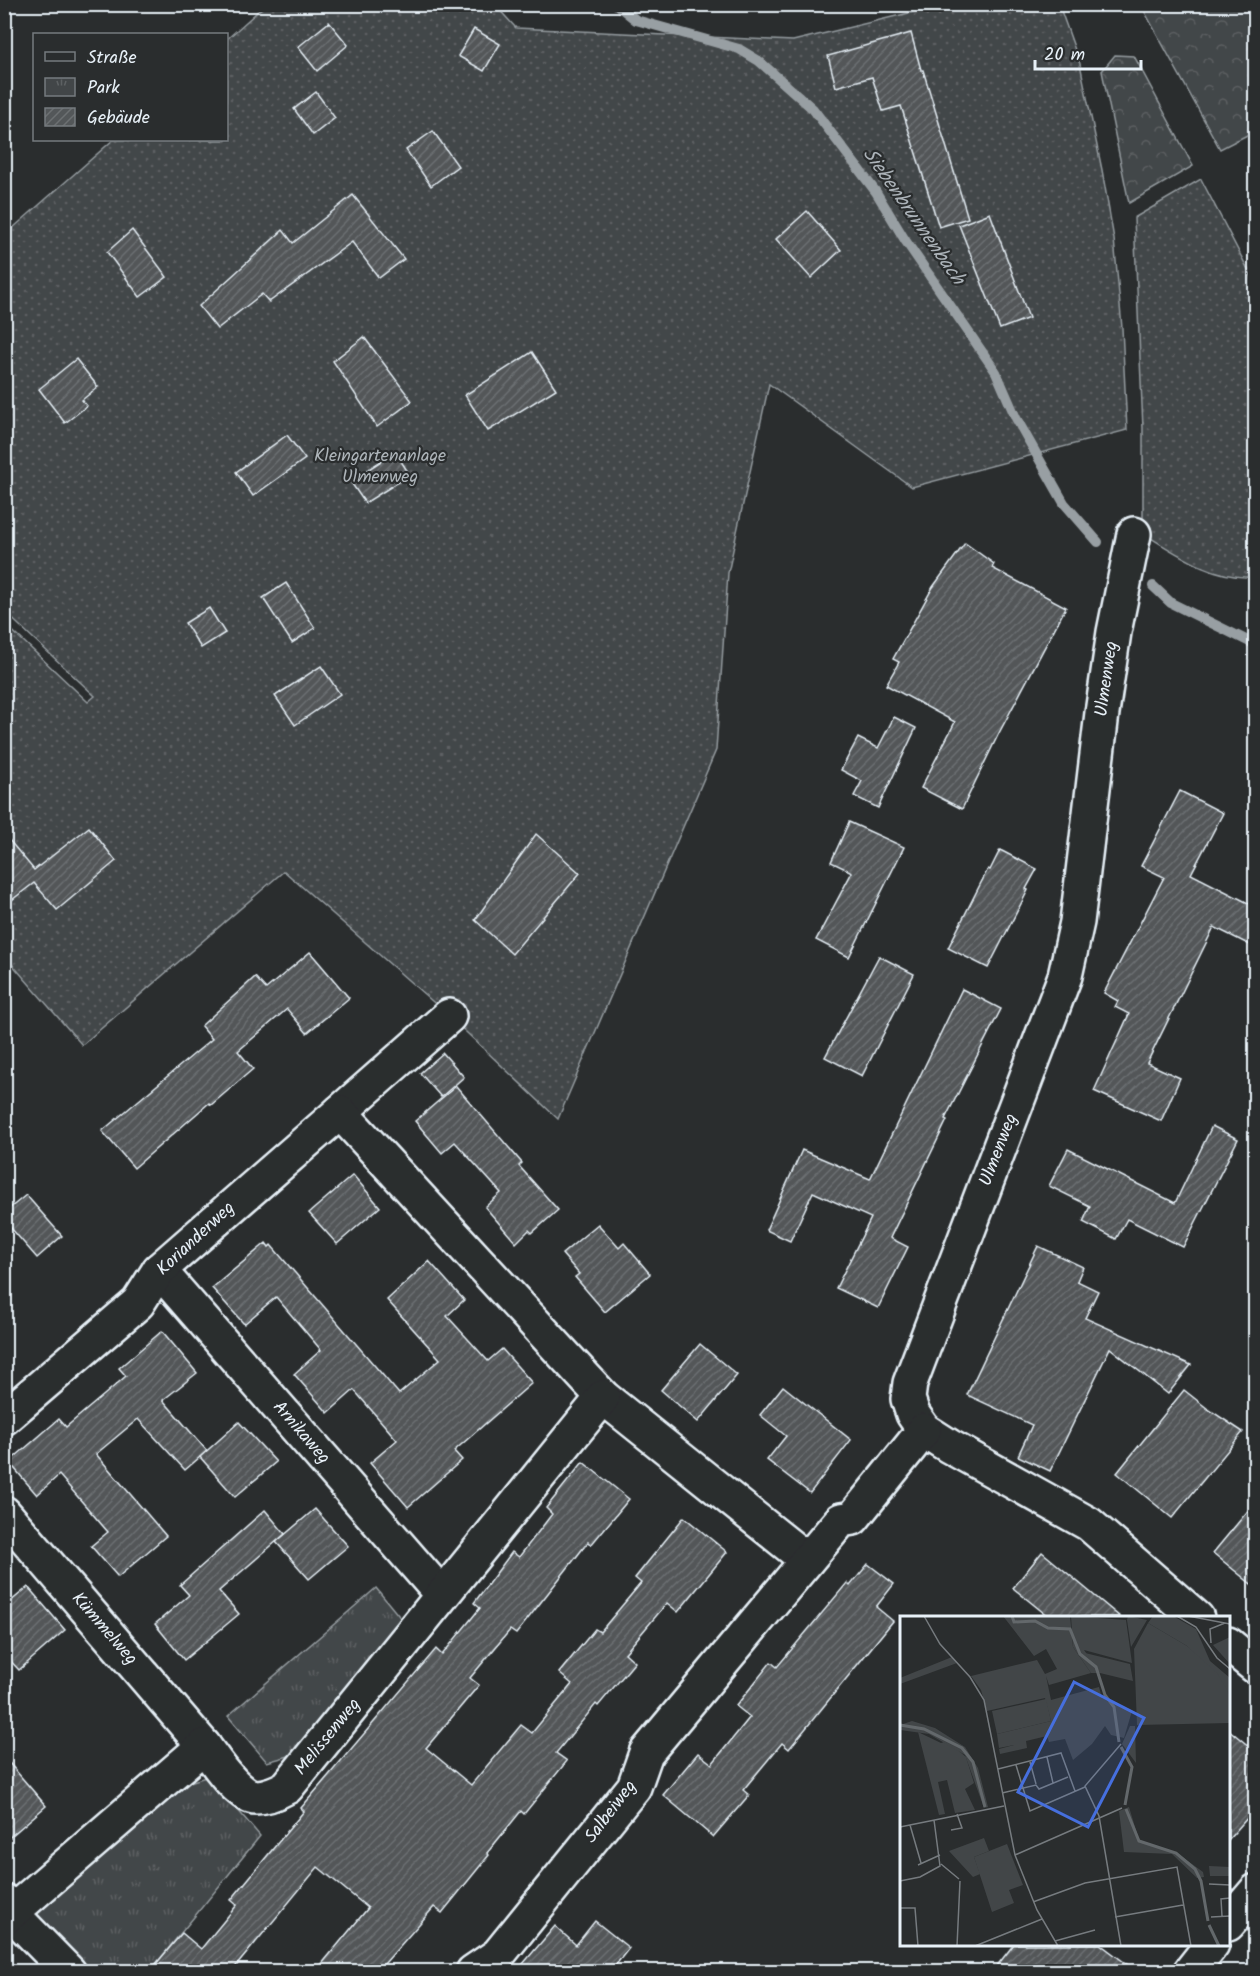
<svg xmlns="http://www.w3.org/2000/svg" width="1260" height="1976" font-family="Kalam,sans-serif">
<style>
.grass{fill:url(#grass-dots);stroke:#959ca0;stroke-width:1.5}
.forest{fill:url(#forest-crowns);stroke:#959ca0;stroke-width:1.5}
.park{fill:url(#park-tufts);stroke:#959ca0;stroke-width:1.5}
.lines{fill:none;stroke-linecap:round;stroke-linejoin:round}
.stream{stroke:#989fa3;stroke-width:10}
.building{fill:url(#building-hatch);stroke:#e8f1f8;stroke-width:1.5}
.street-casing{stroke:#e8f1f8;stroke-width:38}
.street{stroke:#2a2d2e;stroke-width:33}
.labels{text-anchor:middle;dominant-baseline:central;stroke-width:4.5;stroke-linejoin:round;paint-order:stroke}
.park-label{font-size:18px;fill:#aeb5ba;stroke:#2a2d2e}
.street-label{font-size:18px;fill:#e8f1f8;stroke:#2a2d2e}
.water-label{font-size:20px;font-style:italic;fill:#acb3b9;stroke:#2a2d2e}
.inset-river{fill:none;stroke:#63686b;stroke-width:3}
.inset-road{fill:none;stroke:#767b7f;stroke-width:1.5}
.view{fill:#466fde;fill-opacity:0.15;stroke:#466fde;stroke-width:3}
.inset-edge{fill:none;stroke:#e8f1f8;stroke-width:3}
</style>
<defs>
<pattern id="grass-dots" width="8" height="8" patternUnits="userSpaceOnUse" patternTransform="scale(1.5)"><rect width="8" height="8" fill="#424648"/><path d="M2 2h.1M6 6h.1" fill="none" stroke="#5d6163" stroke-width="1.8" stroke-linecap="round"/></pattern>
<pattern id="forest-crowns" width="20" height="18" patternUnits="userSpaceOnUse" patternTransform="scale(1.5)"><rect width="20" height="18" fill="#424648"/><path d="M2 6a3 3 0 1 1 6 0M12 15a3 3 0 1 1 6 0" fill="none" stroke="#5d6163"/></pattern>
<pattern id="park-tufts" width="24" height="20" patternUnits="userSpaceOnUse" patternTransform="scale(1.5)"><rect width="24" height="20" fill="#424648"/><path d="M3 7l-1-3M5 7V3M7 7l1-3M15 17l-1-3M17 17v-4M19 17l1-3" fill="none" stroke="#5d6163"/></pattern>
<pattern id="building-hatch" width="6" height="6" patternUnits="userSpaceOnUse" patternTransform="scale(1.5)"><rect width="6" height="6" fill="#535759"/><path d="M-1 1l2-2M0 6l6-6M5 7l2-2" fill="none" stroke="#6c7072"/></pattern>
</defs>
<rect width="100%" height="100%" fill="#2a2d2e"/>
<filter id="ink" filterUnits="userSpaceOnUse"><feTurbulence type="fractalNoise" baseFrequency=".0167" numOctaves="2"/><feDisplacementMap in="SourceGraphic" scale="12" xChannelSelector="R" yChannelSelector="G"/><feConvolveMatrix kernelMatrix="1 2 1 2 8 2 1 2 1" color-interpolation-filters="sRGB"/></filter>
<g filter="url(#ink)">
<g class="grass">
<polygon points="265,5 495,5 516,28 793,41 942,5 1059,5 1080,64 1102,170 1114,239 1122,328 1127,430 912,487 769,384 728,573 716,750 558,1119 449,1016 284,871 82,1045 11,963 5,968 4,623 88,702 95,696 5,612 5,235 113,140 226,140 227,39"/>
<path d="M1201 179 1255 283V577C1214 580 1177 554 1143 533V428L1134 218Z"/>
</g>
<g class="forest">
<polygon points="1141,5 1255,5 1255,131 1220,149"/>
<polygon points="1115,55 1134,56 1193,166 1129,203 1102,71"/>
</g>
<g class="park">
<polygon points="376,1588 403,1621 296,1754 267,1762 228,1716"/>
<polygon points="209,1776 260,1836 150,1971 78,1971 36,1917 40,1901 170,1788"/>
</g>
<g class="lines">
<g class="stream">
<polyline points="616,4 636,20 739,49 759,61 813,109 876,192 905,240 996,372 1016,418 1064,503 1098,542"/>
<polyline points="1153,586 1171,603 1256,645"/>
</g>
</g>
<g class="building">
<polygon points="329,22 348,45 317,71 298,47"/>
<polygon points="474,29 500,44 484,71 458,56"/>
<polygon points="911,33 921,70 923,70 968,218 939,227 901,106 883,111 872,77 836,87 828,56"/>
<polygon points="316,92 335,118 313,135 294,109"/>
<polygon points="433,131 458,166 431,186 406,150"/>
<polygon points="353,195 404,259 379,278 352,242 269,302 262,294 217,329 199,306 283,230 293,243"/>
<polygon points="807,211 841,250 811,278 776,239"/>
<polygon points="990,213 1029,318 1000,329 959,225"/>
<polygon points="132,230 167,277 140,297 107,252"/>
<polygon points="364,337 412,401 377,427 333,361"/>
<polygon points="532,352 556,389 488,431 465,395"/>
<polygon points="76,359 98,387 82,400 87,406 65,423 39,389"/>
<polygon points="287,435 305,459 253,496 236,472"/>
<polygon points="395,452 410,475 365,503 350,481"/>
<polygon points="965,543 994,564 992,568 1066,607 999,733 962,809 921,788 955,722 886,685 899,662 893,659 933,587"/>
<polygon points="286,583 315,628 292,643 263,598"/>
<polygon points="209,608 225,633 201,648 185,623"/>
<polygon points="321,666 340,694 295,725 275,696"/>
<polygon points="894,717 916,728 878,808 854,796 862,781 841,770 858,738 878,748"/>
<polygon points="1180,791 1223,813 1191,874 1256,907 1256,948 1214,927 1147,1063 1180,1078 1161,1121 1094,1091 1129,1014 1115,1007 1118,1001 1104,993 1164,877 1141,866"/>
<polygon points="849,822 904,847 849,957 816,940 852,872 831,862"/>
<polygon points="89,827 116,861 57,910 34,883 4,906 4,834 34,870"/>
<polygon points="536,834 580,873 512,954 475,920"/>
<polygon points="1000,850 1037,869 1026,889 1028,890 988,968 948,948 988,869 990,870"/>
<polygon points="310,952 349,998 307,1033 287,1009 238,1051 253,1069 211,1105 209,1103 134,1168 102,1131 212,1039 201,1026 255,977 266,989"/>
<polygon points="879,956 914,974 862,1076 825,1057"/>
<polygon points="962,989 1001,1009 945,1119 947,1120 890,1238 908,1247 878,1308 836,1288 871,1218 813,1192 790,1241 766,1230 802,1150 870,1179"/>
<polygon points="443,1053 464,1077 441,1097 420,1073"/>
<polygon points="456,1086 522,1163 519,1166 558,1210 532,1233 529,1230 516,1243 485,1207 501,1193 455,1142 442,1153 415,1121"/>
<polygon points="1212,1126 1238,1139 1183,1247 1127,1219 1116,1239 1083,1222 1090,1206 1049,1186 1068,1149 1175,1203"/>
<polygon points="353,1175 380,1207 337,1244 309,1213"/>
<polygon points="26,1195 62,1236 37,1258 4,1220 4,1213"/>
<polygon points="598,1224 619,1248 624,1243 650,1274 605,1312 575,1277 579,1274 562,1254"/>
<polygon points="266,1243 269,1247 271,1245 399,1394 440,1359 387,1300 429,1261 464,1300 447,1316 488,1361 502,1349 532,1383 454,1451 462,1460 408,1507 370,1463 397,1440 354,1390 328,1413 294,1374 321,1350 276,1297 244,1324 212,1288"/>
<polygon points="1038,1246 1083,1267 1077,1281 1098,1291 1085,1318 1191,1365 1168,1394 1110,1348 1050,1471 1018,1456 1032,1425 967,1395"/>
<polygon points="162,1331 197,1373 163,1400 207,1451 185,1470 138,1419 96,1454 166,1536 118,1577 91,1546 108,1532 59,1475 37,1495 9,1462 59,1419 66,1427 104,1395 126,1376 119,1368"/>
<polygon points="700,1344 737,1375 698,1422 661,1390"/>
<polygon points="783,1386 851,1440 810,1493 767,1460 786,1436 760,1415"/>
<polygon points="1184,1390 1208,1409 1243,1432 1172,1518 1117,1473"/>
<polygon points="239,1422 276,1462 235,1497 200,1457"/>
<polygon points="583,1462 629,1499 591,1545 588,1542 516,1634 510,1630 470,1678 479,1685 426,1748 471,1785 521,1725 532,1733 572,1684 559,1673 595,1629 600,1632 641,1583 635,1578 684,1517 727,1552 678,1612 667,1603 625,1653 635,1662 598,1706 596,1704 556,1753 567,1761 524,1814 521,1811 487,1853 489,1855 442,1913 434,1907 378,1971 316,1971 368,1908 318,1867 232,1971 150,1971 182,1933 201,1949 237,1905 231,1900 304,1811 301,1808 436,1649 442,1655 480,1608 474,1603 512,1552 519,1557 552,1514 546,1508"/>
<polygon points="1256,1501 1256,1588 1213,1553"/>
<polygon points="315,1509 348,1546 309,1579 276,1542"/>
<polygon points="265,1510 285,1534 219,1591 239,1614 184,1660 155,1624 189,1595 180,1585"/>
<polygon points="1042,1552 1120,1617 1049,1617 1013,1588"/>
<polygon points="868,1564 894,1584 876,1607 893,1621 789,1749 782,1743 743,1790 749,1795 713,1837 663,1795 698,1753 712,1764 750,1717 736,1706 771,1662 777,1667 847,1583 850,1586"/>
<polygon points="28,1587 65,1630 19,1670 4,1654 4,1607"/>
<polygon points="1228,1729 1256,1752 1256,1808 1228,1840"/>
<polygon points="4,1757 46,1806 4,1842"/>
<polygon points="595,1921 629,1948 611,1971 517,1971 555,1926 576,1945"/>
<polygon points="1014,1944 1100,1944 1136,1971 993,1971"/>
</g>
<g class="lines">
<g class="street-casing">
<g id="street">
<polyline points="1134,534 1114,632 1102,713 1077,922 1065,976 910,1383 908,1399 913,1414 924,1430 949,1446 1089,1524 1197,1618"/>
<polyline points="340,1112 449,1016"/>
<polyline points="159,1270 442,1595"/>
<polyline points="4,1418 138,1303 159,1270 340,1112 603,1397 807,1560"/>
<polyline points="4,1513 204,1746"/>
<polyline points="1228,1644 1256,1667"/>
<polyline points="4,1901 11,1913 69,1972"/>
<path d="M4 1919 204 1746C214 1759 239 1798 256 1797 267 1797 278 1792 287 1787L603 1397"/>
<polyline points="1228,1924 1256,1891"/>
<polyline points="473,1972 498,1955 634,1787 646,1753 841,1520 853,1518 924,1430"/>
<polyline points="1190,1972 1212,1944"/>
</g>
</g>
<use href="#street" class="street"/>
</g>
</g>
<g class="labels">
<g class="park-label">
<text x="380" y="456">Kleingartenanlage<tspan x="380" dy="21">Ulmenweg</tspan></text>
</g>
<g class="street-label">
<text transform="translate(1107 679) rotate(-82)">Ulmenweg</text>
<text transform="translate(999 1150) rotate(-69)">Ulmenweg</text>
<text transform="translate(196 1239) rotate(-43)">Korianderweg</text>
<text transform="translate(301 1433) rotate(49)">Arnikaweg</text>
<text transform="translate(104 1629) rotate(49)">Kümmelweg</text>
<text transform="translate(328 1737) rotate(-51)">Melissenweg</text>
<text transform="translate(611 1812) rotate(-53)">Salbeiweg</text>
</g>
<g class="water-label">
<text transform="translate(913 217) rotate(55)">Siebenbrunnenbach</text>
</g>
</g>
<g transform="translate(900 1616)">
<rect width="330" height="330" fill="#2a2d2e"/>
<path d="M103 0H170L173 31 191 57 149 69 146 60 151 84 199 71 202 82 232 95 224 122 211 119 205 110 192 128 173 144 165 123 149 126 147 120 126 125 127 132 100 138 99 133 114 129 99 132 97 118 151 105 145 82 87 95 81 74 71 60 137 44 145 58 157 53 146 33 134 40ZM253 0H273L296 13 310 45 330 62V79L287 30 248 7ZM181 36 230 48 233 65 200 57ZM52 41 57 47 0 68V62ZM230 110H235L236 147 222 128ZM18 116 41 127 47 125 66 141 74 167 65 173 75 194 55 197 47 164 38 166 45 198 39 199Z" fill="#424648"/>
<path d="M171 0 226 4 232 47 184 34 200 57H191L173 31ZM228 0 247 4 231 31 227 4ZM248 7 287 30 317 57 330 79V107L237 109 234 33ZM330 21V48L313 29ZM12 105 35 112 65 131 78 152 88 191 84 192 65 139 29 118 0 114V109ZM229 191 239 224 277 237 303 256 304 261 297 262 272 238 224 236 219 195ZM309 250 330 251V260H310Z" fill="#424648"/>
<path d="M84 222 89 235 74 241 80 258 73 261 49 235Z" fill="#424648"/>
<path d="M146 83 151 105 97 118 92 95ZM107 228 123 269 109 274 114 287 92 296 74 241Z" fill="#424648"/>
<path class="inset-river" d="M112 0 114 6 135 5 148 12 170 13 180 38 196 51 205 79 214 91 219 126M0 109 24 113 62 132 73 146 85 191M221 131 232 151 225 189M226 193 239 225 276 237 295 253 301 265 308 305M309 309 319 330"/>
<path class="inset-road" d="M24 0 40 28 70 61 84 84 115 239 137 294 158 330M277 0 296 11 317 42 330 53M288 0 330 8M311 27 310 13 325 7M147 141 153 167M130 146 136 168M116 149 130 195 185 171M98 153 161 137 175 175M102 177 136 169 139 173 168 161M10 209 21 247M0 211 104 190M51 214 62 212 57 198M115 239 222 192M41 248 59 263M18 249 40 239M0 265 20 261 40 250 34 204M309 268 330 269M133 286 185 267 277 251 291 330M0 292H15L18 330M322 300 321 283 330 282M215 301 283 289M311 301 330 300M155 325 195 314M57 330 60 265M75 330 142 303M221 330 199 200 185 170 221 128"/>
<path class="view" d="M174 66 244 102 188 211 118 176Z"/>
<rect width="330" height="330" class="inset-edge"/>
</g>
<rect width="1260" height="1976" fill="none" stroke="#2a2d2e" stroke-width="24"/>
<rect x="12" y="12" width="1236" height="1952" fill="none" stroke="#e8f1f8" stroke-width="2" filter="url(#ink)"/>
<rect x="33" y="33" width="195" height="108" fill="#2a2d2e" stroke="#767b7f" stroke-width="1.5"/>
<rect x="45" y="52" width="30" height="9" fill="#2a2d2e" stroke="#767b7f" stroke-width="1.5"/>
<text x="87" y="63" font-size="18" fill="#e8f1f8">Straße</text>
<rect x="45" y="78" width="30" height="18" fill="url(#park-tufts)" stroke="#767b7f" stroke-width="1.5"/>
<text x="87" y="93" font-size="18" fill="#e8f1f8">Park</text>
<rect x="45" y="108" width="30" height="18" fill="url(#building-hatch)" stroke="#767b7f" stroke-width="1.5"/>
<text x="87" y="123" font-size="18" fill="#e8f1f8">Gebäude</text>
<path d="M1035 60v9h106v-9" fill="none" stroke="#e8f1f8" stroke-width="3"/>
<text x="1044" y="60" font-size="18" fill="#e8f1f8" stroke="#2a2d2e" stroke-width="4.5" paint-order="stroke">20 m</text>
</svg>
